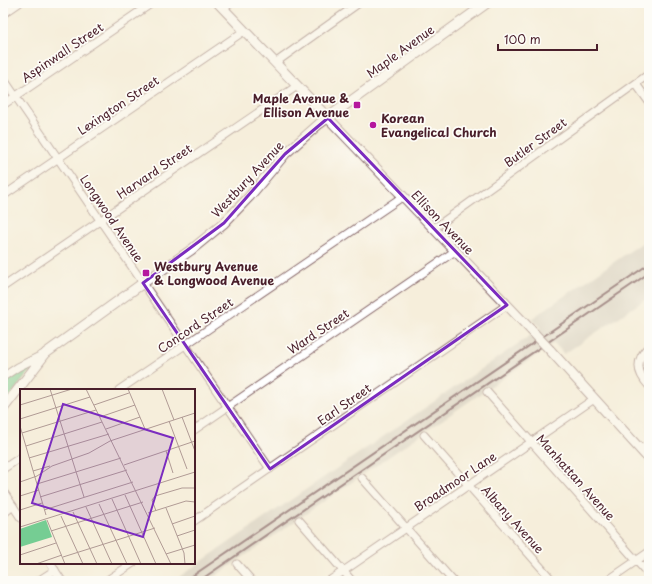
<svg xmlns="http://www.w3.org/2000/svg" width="652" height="584" font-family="'Playpen Sans',sans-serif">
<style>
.industrial{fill:#c9c3b8}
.green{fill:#75cd93;stroke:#60765f}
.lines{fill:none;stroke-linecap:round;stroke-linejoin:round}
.street-casing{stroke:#866769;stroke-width:9}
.secondary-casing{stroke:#866769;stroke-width:11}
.street{stroke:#fff;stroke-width:7}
.secondary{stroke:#fff;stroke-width:9}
.rail{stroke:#4a1f2b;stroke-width:2}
.secondary-bridge-casing{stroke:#866769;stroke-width:11;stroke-linecap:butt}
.secondary-bridge{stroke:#fff;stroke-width:9}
.marked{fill:none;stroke:#7b2cbf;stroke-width:3;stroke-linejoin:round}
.poi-dot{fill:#b5179e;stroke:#fdfcf7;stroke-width:1.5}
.labels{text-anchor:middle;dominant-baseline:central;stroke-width:3.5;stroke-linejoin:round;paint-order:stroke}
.street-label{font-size:12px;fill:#4a1f2b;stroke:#fdfcf7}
.poi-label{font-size:12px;font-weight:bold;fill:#4a1f2b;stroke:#fdfcf7;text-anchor:start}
.inset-road{fill:none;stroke:#b19b95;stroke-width:1}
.view{fill:#7b2cbf;fill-opacity:0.15;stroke:#7b2cbf;stroke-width:2}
.inset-edge{fill:none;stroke:#4a1f2b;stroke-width:2}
</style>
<rect width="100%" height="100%" fill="#fdfcf7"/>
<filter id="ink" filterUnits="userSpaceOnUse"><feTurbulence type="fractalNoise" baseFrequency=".025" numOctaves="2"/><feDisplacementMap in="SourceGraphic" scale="8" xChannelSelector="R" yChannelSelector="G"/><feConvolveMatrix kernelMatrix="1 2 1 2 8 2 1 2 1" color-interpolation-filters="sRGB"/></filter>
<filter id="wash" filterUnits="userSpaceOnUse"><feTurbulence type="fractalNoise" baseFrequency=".012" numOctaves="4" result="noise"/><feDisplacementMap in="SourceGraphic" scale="16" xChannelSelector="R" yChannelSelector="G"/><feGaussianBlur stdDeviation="0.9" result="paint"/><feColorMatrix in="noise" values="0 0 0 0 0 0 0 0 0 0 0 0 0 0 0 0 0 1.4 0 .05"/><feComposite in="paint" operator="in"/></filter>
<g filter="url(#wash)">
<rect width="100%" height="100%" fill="#f6eedb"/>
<polygon class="industrial" points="649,238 649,297 564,354 554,343 208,581 173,581 541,328 531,319"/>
<polygon class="green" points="40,358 3,405 3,379"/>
</g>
<g filter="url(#ink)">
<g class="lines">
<g class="street-casing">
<g id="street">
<polyline points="223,9 231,3"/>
<polyline points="3,14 19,3"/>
<polyline points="275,63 359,3"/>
<polyline points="3,78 270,469"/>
<polyline points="636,84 649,102"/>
<polyline points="3,105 152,3"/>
<polyline points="3,196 244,31"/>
<polyline points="433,229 649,74"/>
<polyline points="3,287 297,86"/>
<path d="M649 346C635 360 636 372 649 386"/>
<polyline points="3,377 18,367 44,354"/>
<polyline points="119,390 402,197"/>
<polyline points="487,392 649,575"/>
<polyline points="194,430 455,251"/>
<polyline points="424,435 553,581"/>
<polyline points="640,450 649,444"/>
<polyline points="3,469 21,457"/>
<polyline points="362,478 453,581"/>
<polyline points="3,491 21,518"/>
<polyline points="3,514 13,506"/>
<polyline points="299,520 352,581"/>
<polyline points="194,521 507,305"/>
<polyline points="50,563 62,581"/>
<polyline points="237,564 252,581"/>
<polyline points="38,581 55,570"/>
<polyline points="106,581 133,563"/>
<polyline points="329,581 594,399"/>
<polyline points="607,581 649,552"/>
</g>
</g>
<g class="secondary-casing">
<g id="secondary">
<polyline points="218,3 531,330"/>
<polyline points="550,350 649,459"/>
<polyline points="3,409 46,353 143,283 191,250 224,223 249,197 285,154 319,124 487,3"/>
</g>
</g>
<use href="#street" class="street"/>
<use href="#secondary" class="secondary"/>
<g class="rail">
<polyline points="185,581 649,264"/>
<polyline points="199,581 649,273"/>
</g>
<g class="secondary-bridge-casing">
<polyline id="secondary-bridge" points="531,330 550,350"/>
</g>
<use href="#secondary-bridge" class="secondary-bridge"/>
</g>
</g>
<path d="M0 0H652V584H0ZM328 118 507 305 270 469 143 283 224 223 285 154Z" fill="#f6eedb" fill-opacity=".55" fill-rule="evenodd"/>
<path class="marked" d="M328 118 507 305 270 469 143 283 224 223 285 154Z"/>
<g class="poi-dot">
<rect x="353" y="101" width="8" height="8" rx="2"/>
<circle cx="373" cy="125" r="4"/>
<rect x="142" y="269" width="8" height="8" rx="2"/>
</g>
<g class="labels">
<g class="street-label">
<text transform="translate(400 51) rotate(-36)">Maple Avenue</text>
<text transform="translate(62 52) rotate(-34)">Aspinwall Street</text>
<text transform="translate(118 105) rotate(-34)">Lexington Street</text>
<text transform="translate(535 142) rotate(-36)">Butler Street</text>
<text transform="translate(154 171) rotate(-34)">Harvard Street</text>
<text transform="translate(247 179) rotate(-47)">Westbury Avenue</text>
<text transform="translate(112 218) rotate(56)">Longwood Avenue</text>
<text transform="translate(443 222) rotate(46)">Ellison Avenue</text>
<text transform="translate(195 325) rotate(-34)">Concord Street</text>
<text transform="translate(318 331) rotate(-34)">Ward Street</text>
<text transform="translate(344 404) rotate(-35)">Earl Street</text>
<text transform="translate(576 477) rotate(48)">Manhattan Avenue</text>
<text transform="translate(455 481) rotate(-34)">Broadmoor Lane</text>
<text transform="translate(513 519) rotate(48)">Albany Avenue</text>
</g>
<g class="poi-label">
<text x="349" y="98" text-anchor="end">Maple Avenue &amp;<tspan x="349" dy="14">Ellison Avenue</tspan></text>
<text x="381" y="118">Korean<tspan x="381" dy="14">Evangelical Church</tspan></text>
<text x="154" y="266">Westbury Avenue<tspan x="154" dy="14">&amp; Longwood Avenue</tspan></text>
</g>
</g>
<g transform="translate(20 389)">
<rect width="175" height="175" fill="#f6eedb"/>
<path d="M26 131 32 148 0 158V140Z" fill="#75cd93"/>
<path class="inset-road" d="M30 0 64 108M66 0 151 175M108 0 125 40M142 0 154 31M0 16 52 0M74 16 109 4M80 28 115 16M162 28 175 62M0 30 70 8M149 32 167 80M0 37 26 126M86 40 120 28M2 44 76 21M6 57 82 33M146 62 153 84M9 69 89 45M104 76 175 52M13 82 30 77M0 93 17 87 32 77 69 64 90 52 175 24M17 95 101 69M105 106 136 175M0 107 19 101M20 108 107 81M92 110 121 175M79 115 107 175M66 118 92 175M146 119 164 164 165 175M0 121 22 114M24 121 113 93M136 122 132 111 135 107 162 99H175M53 123 77 175M128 124 166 112 175 113M41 127 63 175M27 131 45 175M152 135 175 127M0 138 175 83M31 142 123 113M157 147 175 141M146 165 175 156M0 166 36 154M43 168 135 139M16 175 42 166"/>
<path class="view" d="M43 15 153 49 123 148 12 114Z"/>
<rect width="175" height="175" class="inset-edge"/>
</g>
<rect width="652" height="584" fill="none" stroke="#fdfcf7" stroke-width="16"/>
<path d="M498 44v6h99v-6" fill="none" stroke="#4a1f2b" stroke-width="2"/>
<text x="504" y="44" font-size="12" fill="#4a1f2b" stroke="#fdfcf7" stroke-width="3" paint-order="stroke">100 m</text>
</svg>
